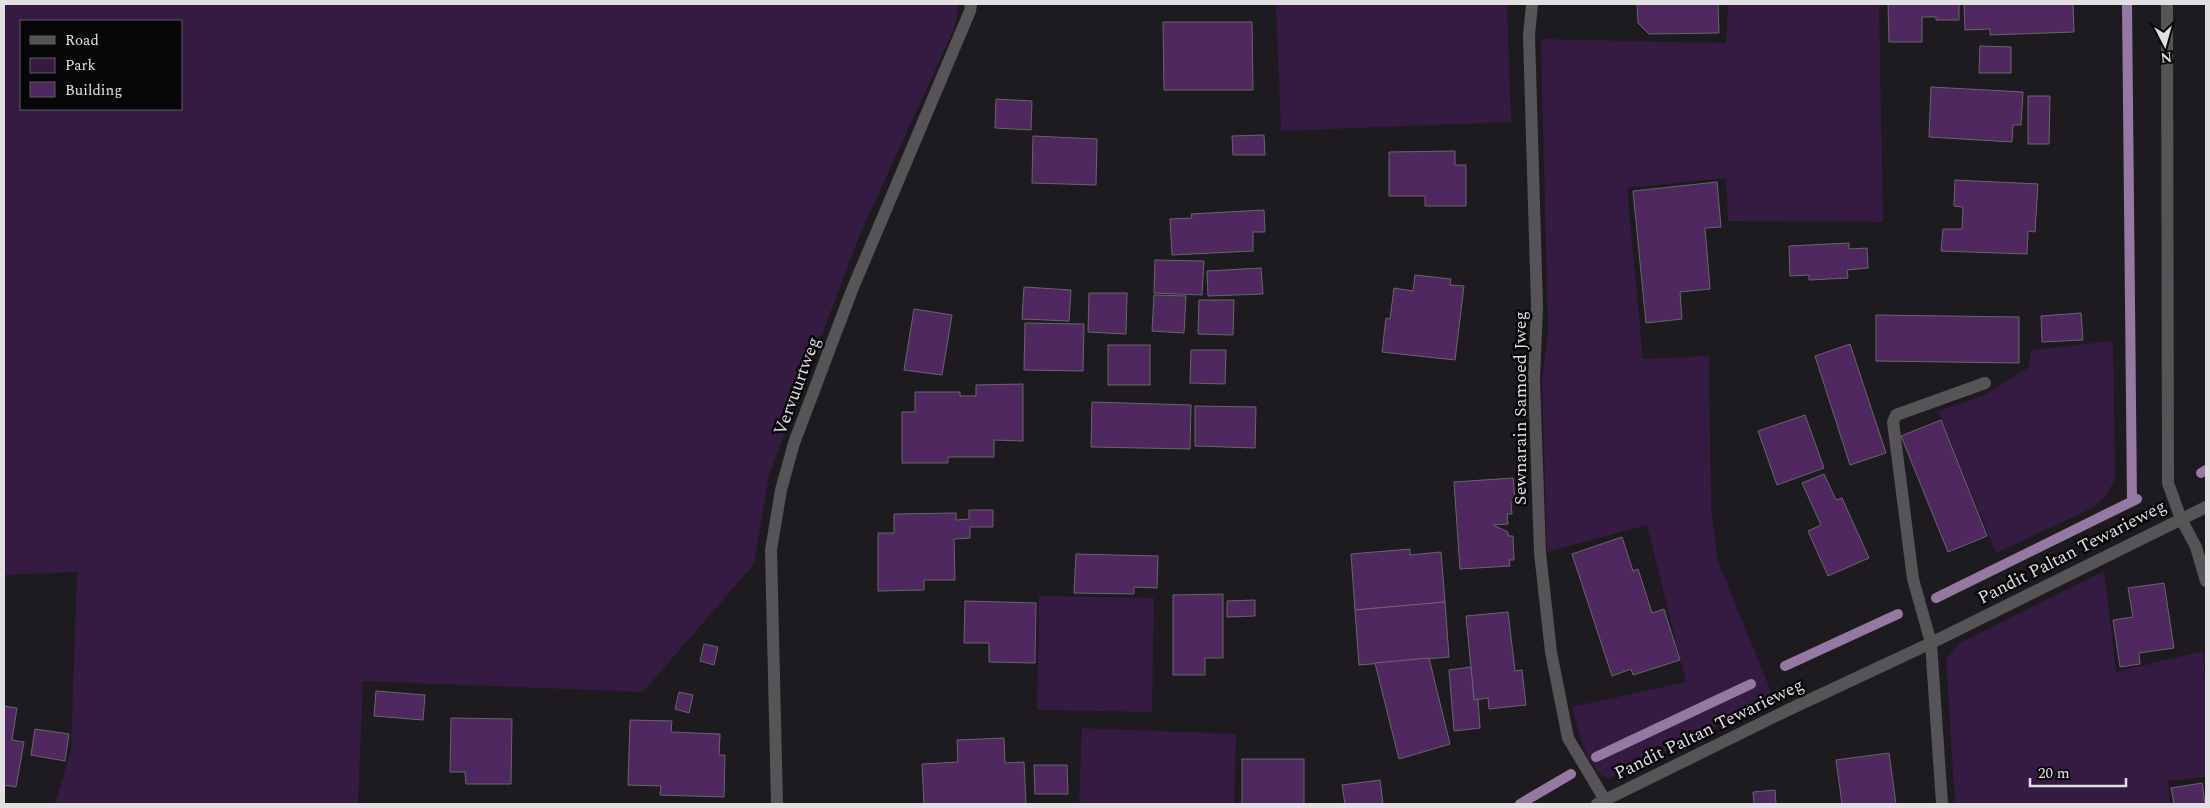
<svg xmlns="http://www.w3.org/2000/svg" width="2210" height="808" font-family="Spectral,serif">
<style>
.green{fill:#351a42;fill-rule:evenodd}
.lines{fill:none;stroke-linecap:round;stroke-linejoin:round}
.stream{stroke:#9579a3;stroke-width:10}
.building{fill:#4f2860;stroke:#69656b}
.service{stroke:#565457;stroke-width:12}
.minor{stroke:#565457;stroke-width:12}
.tertiary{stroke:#565457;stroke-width:12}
.labels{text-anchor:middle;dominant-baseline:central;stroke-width:5;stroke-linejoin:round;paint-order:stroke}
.street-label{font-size:18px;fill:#e1dfe2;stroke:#070608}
</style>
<rect width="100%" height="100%" fill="#1e1b20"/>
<g class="green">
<path d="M4 4H959L954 29 860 234 769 475 754 564 643 692 363 681 358 804H55L71 749 77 572 4 575ZM181 21V109H21V21Z"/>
<polygon points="1276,4 1507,4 1511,122 1281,131"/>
<path d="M1728 4H1879L1883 222 1728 221 1726 178 1627 188 1643 359 1709 356 1711 509 1718 561 1770 689V697L1765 703 1608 779C1587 770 1577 728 1572 707L1686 682 1647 525 1547 552 1542 380 1548 333 1541 39 1726 43Z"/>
<polygon points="2113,341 2115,479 2106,496 2092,508 1996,553 1938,411 1983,396 2029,367 2031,350"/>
<polygon points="2104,571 2116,672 2203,651 2206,696 2206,777 2168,781 2170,804 1955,804 1946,659 1960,643"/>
<polygon points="1039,596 1154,598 1152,712 1037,710"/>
<polygon points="1082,728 1236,734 1234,804 1079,804"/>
</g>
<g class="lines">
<g class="stream">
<polyline points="2127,4 2132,501"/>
<polyline points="2201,473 2206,470"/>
<polyline points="1936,598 2137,499"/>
<polyline points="1785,666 1898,614"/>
<polyline points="1596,757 1751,684"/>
<polyline points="1520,804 1571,774"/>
</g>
</g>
<g class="building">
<polygon points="1637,4 1718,4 1719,33 1649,34 1638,23"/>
<polygon points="1888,4 1959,4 1959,20 1936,20 1936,17 1922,17 1922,42 1889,42"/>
<polygon points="1964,4 2073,4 2074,32 1990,35 1990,29 1965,30"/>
<polygon points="1163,22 1252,22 1253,90 1164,90"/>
<polygon points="1980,46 2011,47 2011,73 1979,73"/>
<polygon points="1931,87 2023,92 2021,125 2013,125 2012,142 1929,137"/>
<polygon points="2028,96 2050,96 2049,144 2028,144"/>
<polygon points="996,99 1032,101 1031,130 995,128"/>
<polygon points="1264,135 1265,155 1233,155 1232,136"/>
<polygon points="1033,136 1097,139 1096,185 1032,183"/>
<polygon points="1455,151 1455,165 1466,165 1466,206 1425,206 1425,196 1389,196 1389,152"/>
<polygon points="1955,180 2038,184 2035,232 2028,231 2027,254 1941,251 1943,229 1962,229 1963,207 1954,206"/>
<polygon points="1717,182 1721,227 1705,228 1710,289 1680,292 1682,319 1646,323 1633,191"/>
<polygon points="1264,210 1265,232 1253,232 1253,251 1172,255 1170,219 1192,218 1191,214"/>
<polygon points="1849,243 1849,249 1867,248 1868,268 1847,270 1848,278 1809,280 1809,275 1790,276 1789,246"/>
<polygon points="1155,260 1204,261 1202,295 1154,293"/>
<polygon points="1261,268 1263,294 1208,296 1207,271"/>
<polygon points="1415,275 1451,279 1450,285 1464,286 1455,360 1382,352 1386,318 1390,319 1394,288 1413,291"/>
<polygon points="1024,287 1071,290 1069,321 1022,319"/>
<polygon points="1089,293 1127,293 1126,334 1088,332"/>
<polygon points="1154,295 1186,296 1184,333 1152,331"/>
<polygon points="1199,300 1234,300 1233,335 1198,334"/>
<polygon points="914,309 952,315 942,375 904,370"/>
<polygon points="2081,313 2083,340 2042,342 2041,316"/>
<polygon points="1876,315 2019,317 2019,363 1876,361"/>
<polygon points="1025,323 1084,324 1083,371 1024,370"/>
<polygon points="1850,344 1886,453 1850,465 1815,356"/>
<rect x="1108" y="345" width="42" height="40"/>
<polygon points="1191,350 1226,350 1225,384 1190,383"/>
<polygon points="1023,384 1023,441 994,440 994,457 948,457 948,463 902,463 902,412 915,412 915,392 960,392 960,396 976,396 976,385"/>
<polygon points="1092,402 1191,405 1190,449 1091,447"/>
<polygon points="1195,406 1256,407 1255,448 1195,446"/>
<polygon points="1805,415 1824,468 1777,485 1758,431"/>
<polygon points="1941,420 1987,536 1948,552 1901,436"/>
<polygon points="1824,474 1836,500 1842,498 1869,558 1828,576 1808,531 1821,525 1802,483"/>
<polygon points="1513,478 1515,501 1511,502 1512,514 1507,514 1508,524 1493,525 1508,532 1508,536 1513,536 1514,560 1509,560 1510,566 1460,569 1454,482"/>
<polygon points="969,510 993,510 993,527 970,527 970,538 954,539 955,580 924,580 924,590 878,591 878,533 894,533 894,514 956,513 956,520 969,519"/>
<polygon points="1622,537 1633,571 1638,569 1652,613 1664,609 1680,660 1633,675 1631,669 1612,676 1572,554"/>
<polygon points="1410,549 1410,555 1441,552 1445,602 1355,610 1351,554"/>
<polygon points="1076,554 1158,556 1157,588 1134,587 1134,594 1074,593"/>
<polygon points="2164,583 2174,648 2139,653 2140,664 2120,667 2113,620 2133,617 2128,588"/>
<polygon points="1223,594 1223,658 1205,658 1205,675 1173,675 1173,595"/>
<polygon points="1255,600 1255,616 1227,617 1227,601"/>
<polygon points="965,601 1036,603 1035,663 989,662 989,643 964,643"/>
<polygon points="1445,602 1449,657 1359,665 1355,610"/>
<polygon points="1508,612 1515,671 1522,670 1526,705 1489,709 1488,698 1474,700 1466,616"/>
<polygon points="704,644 718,647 714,665 700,661"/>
<polygon points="1429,658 1450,744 1399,759 1375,663"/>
<polygon points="1471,667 1474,700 1478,699 1480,728 1454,731 1449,670"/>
<polygon points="376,691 425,695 423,720 374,716"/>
<polygon points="679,692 693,695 689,713 675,709"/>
<polygon points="4,706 17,708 12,740 24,742 16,787 4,785"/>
<polygon points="451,718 512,719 511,784 466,784 465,772 450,772"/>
<polygon points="630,720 672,721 671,732 720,734 719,755 725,755 724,797 660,795 661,786 628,785"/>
<polygon points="35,729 69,734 65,761 31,755"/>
<polygon points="1004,738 1005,763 1024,762 1026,804 924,804 922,764 958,762 957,740"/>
<polygon points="1889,753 1896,804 1842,804 1836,760"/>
<rect x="1242" y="759" width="62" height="45"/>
<polygon points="1034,765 1067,765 1068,794 1035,794"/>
<polygon points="1380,780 1383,804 1345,804 1342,785"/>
<polygon points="2202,783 2205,804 2174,804 2171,788"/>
<polygon points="1775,790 1776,804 1754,804 1753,792"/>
</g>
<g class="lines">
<g class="service">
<polyline points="1532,4 1529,36 1537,306 1534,379 1540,553 1551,652 1568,738 1605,800"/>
<polyline points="2181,519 2196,547 2206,581"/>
<polyline points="1942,804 1931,643 1913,579 1893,422 1896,415 1985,383"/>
</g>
<g class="minor">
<polyline points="2167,4 2168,483 2181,519"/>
<polyline points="777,804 771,550 781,490 794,443 852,290 970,11 971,4"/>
</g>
<polyline class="tertiary" points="1597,804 1788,710 1931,643 2206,507"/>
</g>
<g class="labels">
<g class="street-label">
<text transform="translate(797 386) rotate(-70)">Vervuurtweg</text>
<text transform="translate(1520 408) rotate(-90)">Sewnarain Samoed Jweg</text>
<text transform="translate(2072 552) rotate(-27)">Pandit Paltan Tewarieweg</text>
<text transform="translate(1709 729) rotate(-26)">Pandit Paltan Tewarieweg</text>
</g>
</g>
<rect width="2210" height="808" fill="none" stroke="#e1dfe2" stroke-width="10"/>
<rect x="20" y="20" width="162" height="90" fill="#070608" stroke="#5e5d5f"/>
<rect x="30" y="36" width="25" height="8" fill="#565457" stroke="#5e5d5f"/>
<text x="65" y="45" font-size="15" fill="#e1dfe2">Road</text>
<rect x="30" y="58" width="25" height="15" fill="#351a42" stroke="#5e5d5f"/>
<text x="65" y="70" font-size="15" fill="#e1dfe2">Park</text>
<rect x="30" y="82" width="25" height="15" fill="#4f2860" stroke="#5e5d5f"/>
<text x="65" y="95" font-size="15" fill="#e1dfe2">Building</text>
<g transform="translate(2165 45) rotate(174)" stroke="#070608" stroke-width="4" paint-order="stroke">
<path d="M0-4L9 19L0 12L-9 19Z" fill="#e1dfe2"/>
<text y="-8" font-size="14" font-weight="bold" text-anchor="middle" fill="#e1dfe2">N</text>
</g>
<path d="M2030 778v8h96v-8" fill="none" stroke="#e1dfe2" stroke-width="2.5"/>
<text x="2038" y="778" font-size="15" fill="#e1dfe2" stroke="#070608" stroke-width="4" paint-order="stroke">20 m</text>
</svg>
